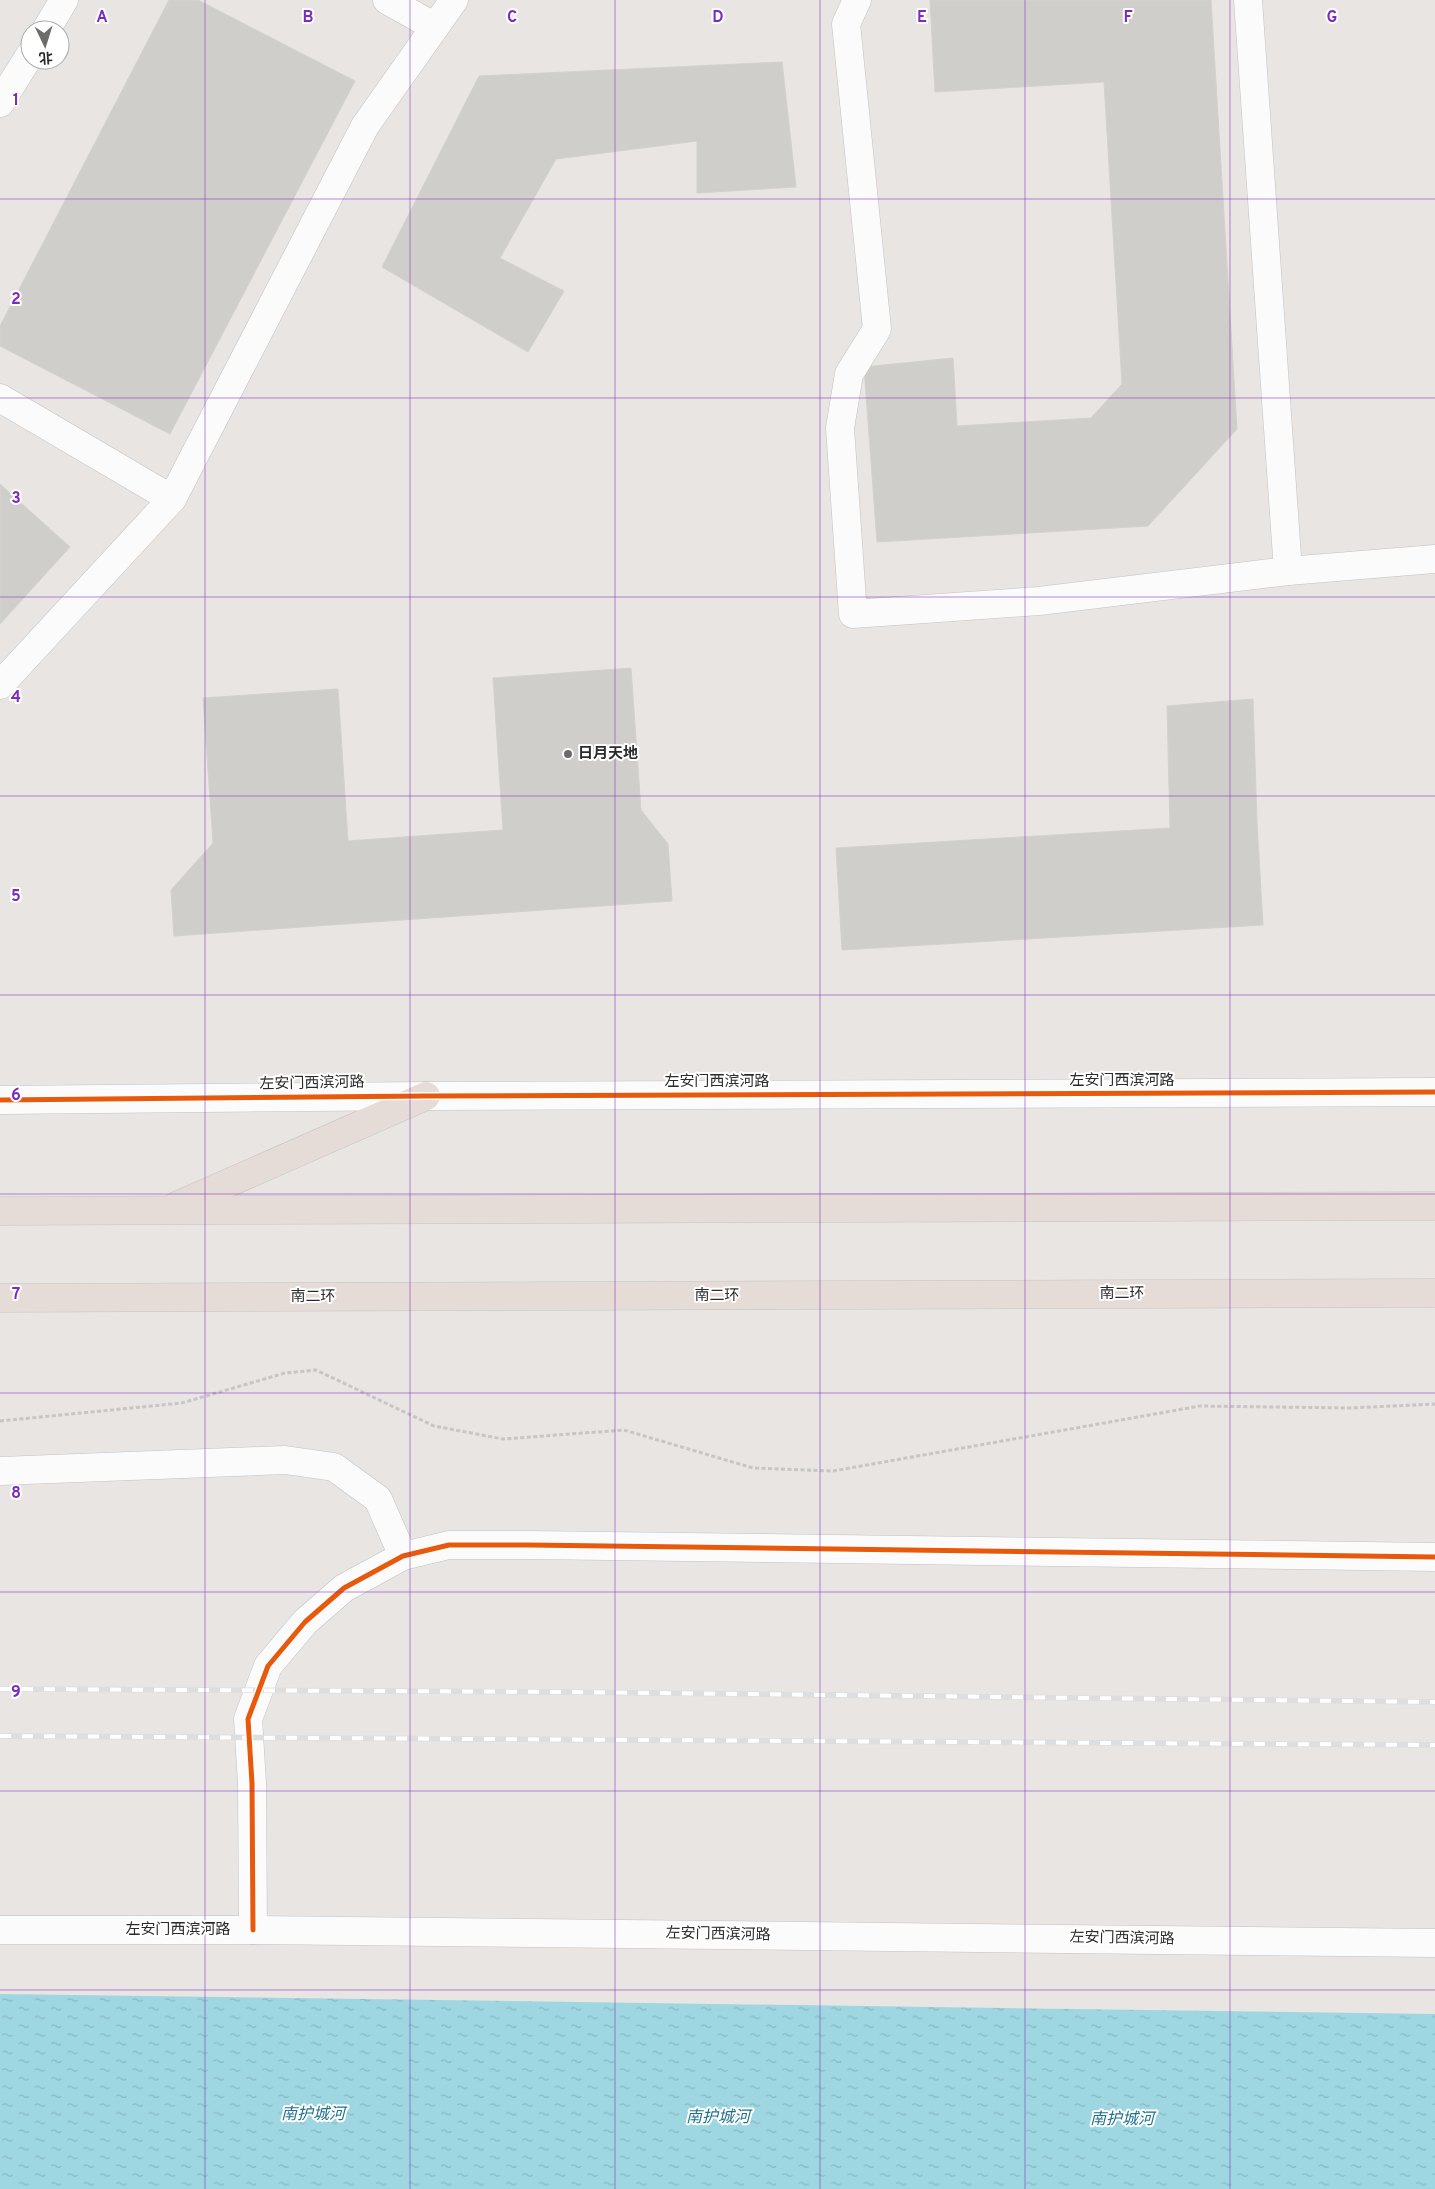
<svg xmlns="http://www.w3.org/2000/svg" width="1435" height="2189" font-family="Overpass,'Noto Sans SC',sans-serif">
<defs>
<pattern id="water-ripples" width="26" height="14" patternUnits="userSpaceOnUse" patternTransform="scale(1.25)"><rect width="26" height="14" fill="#9ed6e1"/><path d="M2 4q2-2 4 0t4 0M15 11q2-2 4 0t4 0" fill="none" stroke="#88b8c1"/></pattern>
</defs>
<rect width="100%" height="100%" fill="#e8e5e2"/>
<polygon fill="url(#water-ripples)" points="0,1994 1435,2014 1435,2189 0,2189"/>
<g fill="#d0cecb" stroke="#d3d1ce">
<polygon points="169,0 198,0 355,81 170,434 0,346 0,326"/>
<polygon points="930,0 1211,0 1237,429 1148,526 877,542 864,367 953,358 957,426 1091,418 1122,384 1104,82 935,92"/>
<polygon points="782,62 796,187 697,193 697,141 556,159 500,258 564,291 528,352 382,267 479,76"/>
<polygon points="0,484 70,547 0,624"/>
<polygon points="631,668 641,810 668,844 672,901 174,936 171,890 213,843 203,698 338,689 348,841 503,830 493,678"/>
<polygon points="1253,699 1257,823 1263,925 842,950 836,848 1170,828 1167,706"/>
</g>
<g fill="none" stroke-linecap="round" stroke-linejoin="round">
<defs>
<g id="minor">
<polyline points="387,0 435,27"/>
<polyline points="857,0 846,24 877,329 849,374 840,428 853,614 1039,601 1288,571 1435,559"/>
<polyline points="1248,0 1288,571"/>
<polyline points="46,30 64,0"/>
<polyline points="0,103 30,55"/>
<polyline points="0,398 172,499"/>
<polyline points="0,685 172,499 365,126 454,0"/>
<polyline points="0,1100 426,1096 1435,1092"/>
<polyline points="0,1471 285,1460 334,1467 378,1499 403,1556"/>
<polyline points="0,1930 253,1930 1435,1943"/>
<polyline points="253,1930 252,1783 248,1719 268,1666 305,1622 344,1588 403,1556 449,1545 529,1545 1435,1557"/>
</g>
<g id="highway">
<polyline points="176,1206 426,1096"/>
<polyline points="0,1211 1435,1206"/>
<polyline points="0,1298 1435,1293"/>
</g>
</defs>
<use href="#minor" stroke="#c3c2c2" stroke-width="29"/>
<use href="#highway" stroke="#c5c3c2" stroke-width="29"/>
<polyline stroke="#c6c6c6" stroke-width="3" stroke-dasharray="4 2.5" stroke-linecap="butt" points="0,1421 182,1403 285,1373 316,1370 434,1426 503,1439 624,1430 753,1468 833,1471 1200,1406 1350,1408 1435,1404"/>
<use href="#minor" stroke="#fcfbfb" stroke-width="28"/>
<use href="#highway" stroke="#e6dcd7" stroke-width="28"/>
<defs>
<g id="rail">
<polyline points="0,1689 567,1692 1435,1702"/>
<polyline points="0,1736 1435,1745"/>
</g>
</defs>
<use href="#rail" stroke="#dededf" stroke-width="5.5"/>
<use href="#rail" stroke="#fff" stroke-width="4" stroke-dasharray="11" stroke-linecap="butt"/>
<defs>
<g id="cycleway">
<polyline points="0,1100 426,1096 1435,1092"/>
<polyline points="253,1930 252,1783 248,1719 268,1666 305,1622 344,1588 403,1556 449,1545 529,1545 1435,1557"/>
</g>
</defs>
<use href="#cycleway" stroke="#fff" stroke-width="8"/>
<use href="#cycleway" stroke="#e8590c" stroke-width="5"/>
</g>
<path fill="none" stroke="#7b2cbf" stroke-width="1" stroke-opacity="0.55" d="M 205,0 L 205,2189M 410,0 L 410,2189M 615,0 L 615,2189M 820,0 L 820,2189M 1025,0 L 1025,2189M 1230,0 L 1230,2189M 0,199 L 1435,199M 0,398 L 1435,398M 0,597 L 1435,597M 0,796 L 1435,796M 0,995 L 1435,995M 0,1194 L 1435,1194M 0,1393 L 1435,1393M 0,1592 L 1435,1592M 0,1791 L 1435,1791M 0,1990 L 1435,1990"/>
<circle fill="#6d6c6b" stroke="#fff" stroke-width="2" cx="568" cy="754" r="5"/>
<g text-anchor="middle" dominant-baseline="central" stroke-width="4" stroke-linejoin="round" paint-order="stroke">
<g font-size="15" font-weight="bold" fill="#2b2b2b" stroke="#fff" text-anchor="start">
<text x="578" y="754">日月天地</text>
</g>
<g font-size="15" fill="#2b2b2b" stroke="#fff">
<text x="1122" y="1081">左安门西滨河路</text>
<text x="717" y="1082">左安门西滨河路</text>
<text transform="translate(312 1084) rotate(-1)">左安门西滨河路</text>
<text x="1122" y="1294">南二环</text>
<text x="717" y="1296">南二环</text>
<text x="313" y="1297">南二环</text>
<text x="178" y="1930">左安门西滨河路</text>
<text transform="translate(718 1935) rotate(1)">左安门西滨河路</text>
<text transform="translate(1122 1939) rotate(1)">左安门西滨河路</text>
</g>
<g font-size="16" font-style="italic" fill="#1e728d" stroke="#fff">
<text x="313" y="2115">南护城河</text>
<text x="718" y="2118">南护城河</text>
<text x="1122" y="2120">南护城河</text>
</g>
</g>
<g font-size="16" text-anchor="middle" font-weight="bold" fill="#7b2cbf" stroke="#fff" stroke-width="4" stroke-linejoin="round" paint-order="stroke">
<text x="102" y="22">A</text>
<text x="308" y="22">B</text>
<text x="512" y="22">C</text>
<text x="718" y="22">D</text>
<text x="922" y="22">E</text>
<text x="1128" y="22">F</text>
<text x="1332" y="22">G</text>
<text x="16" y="105">1</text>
<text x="16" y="304">2</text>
<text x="16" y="503">3</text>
<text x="16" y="702">4</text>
<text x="16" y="901">5</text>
<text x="16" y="1100">6</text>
<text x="16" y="1299">7</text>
<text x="16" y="1498">8</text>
<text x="16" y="1697">9</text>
</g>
<g transform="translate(45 45) rotate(176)"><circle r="24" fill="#ffffff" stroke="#aaaaaa"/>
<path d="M0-4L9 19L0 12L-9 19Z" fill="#6d6c6b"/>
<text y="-8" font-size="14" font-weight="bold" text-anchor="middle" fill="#2b2b2b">北</text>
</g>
</svg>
